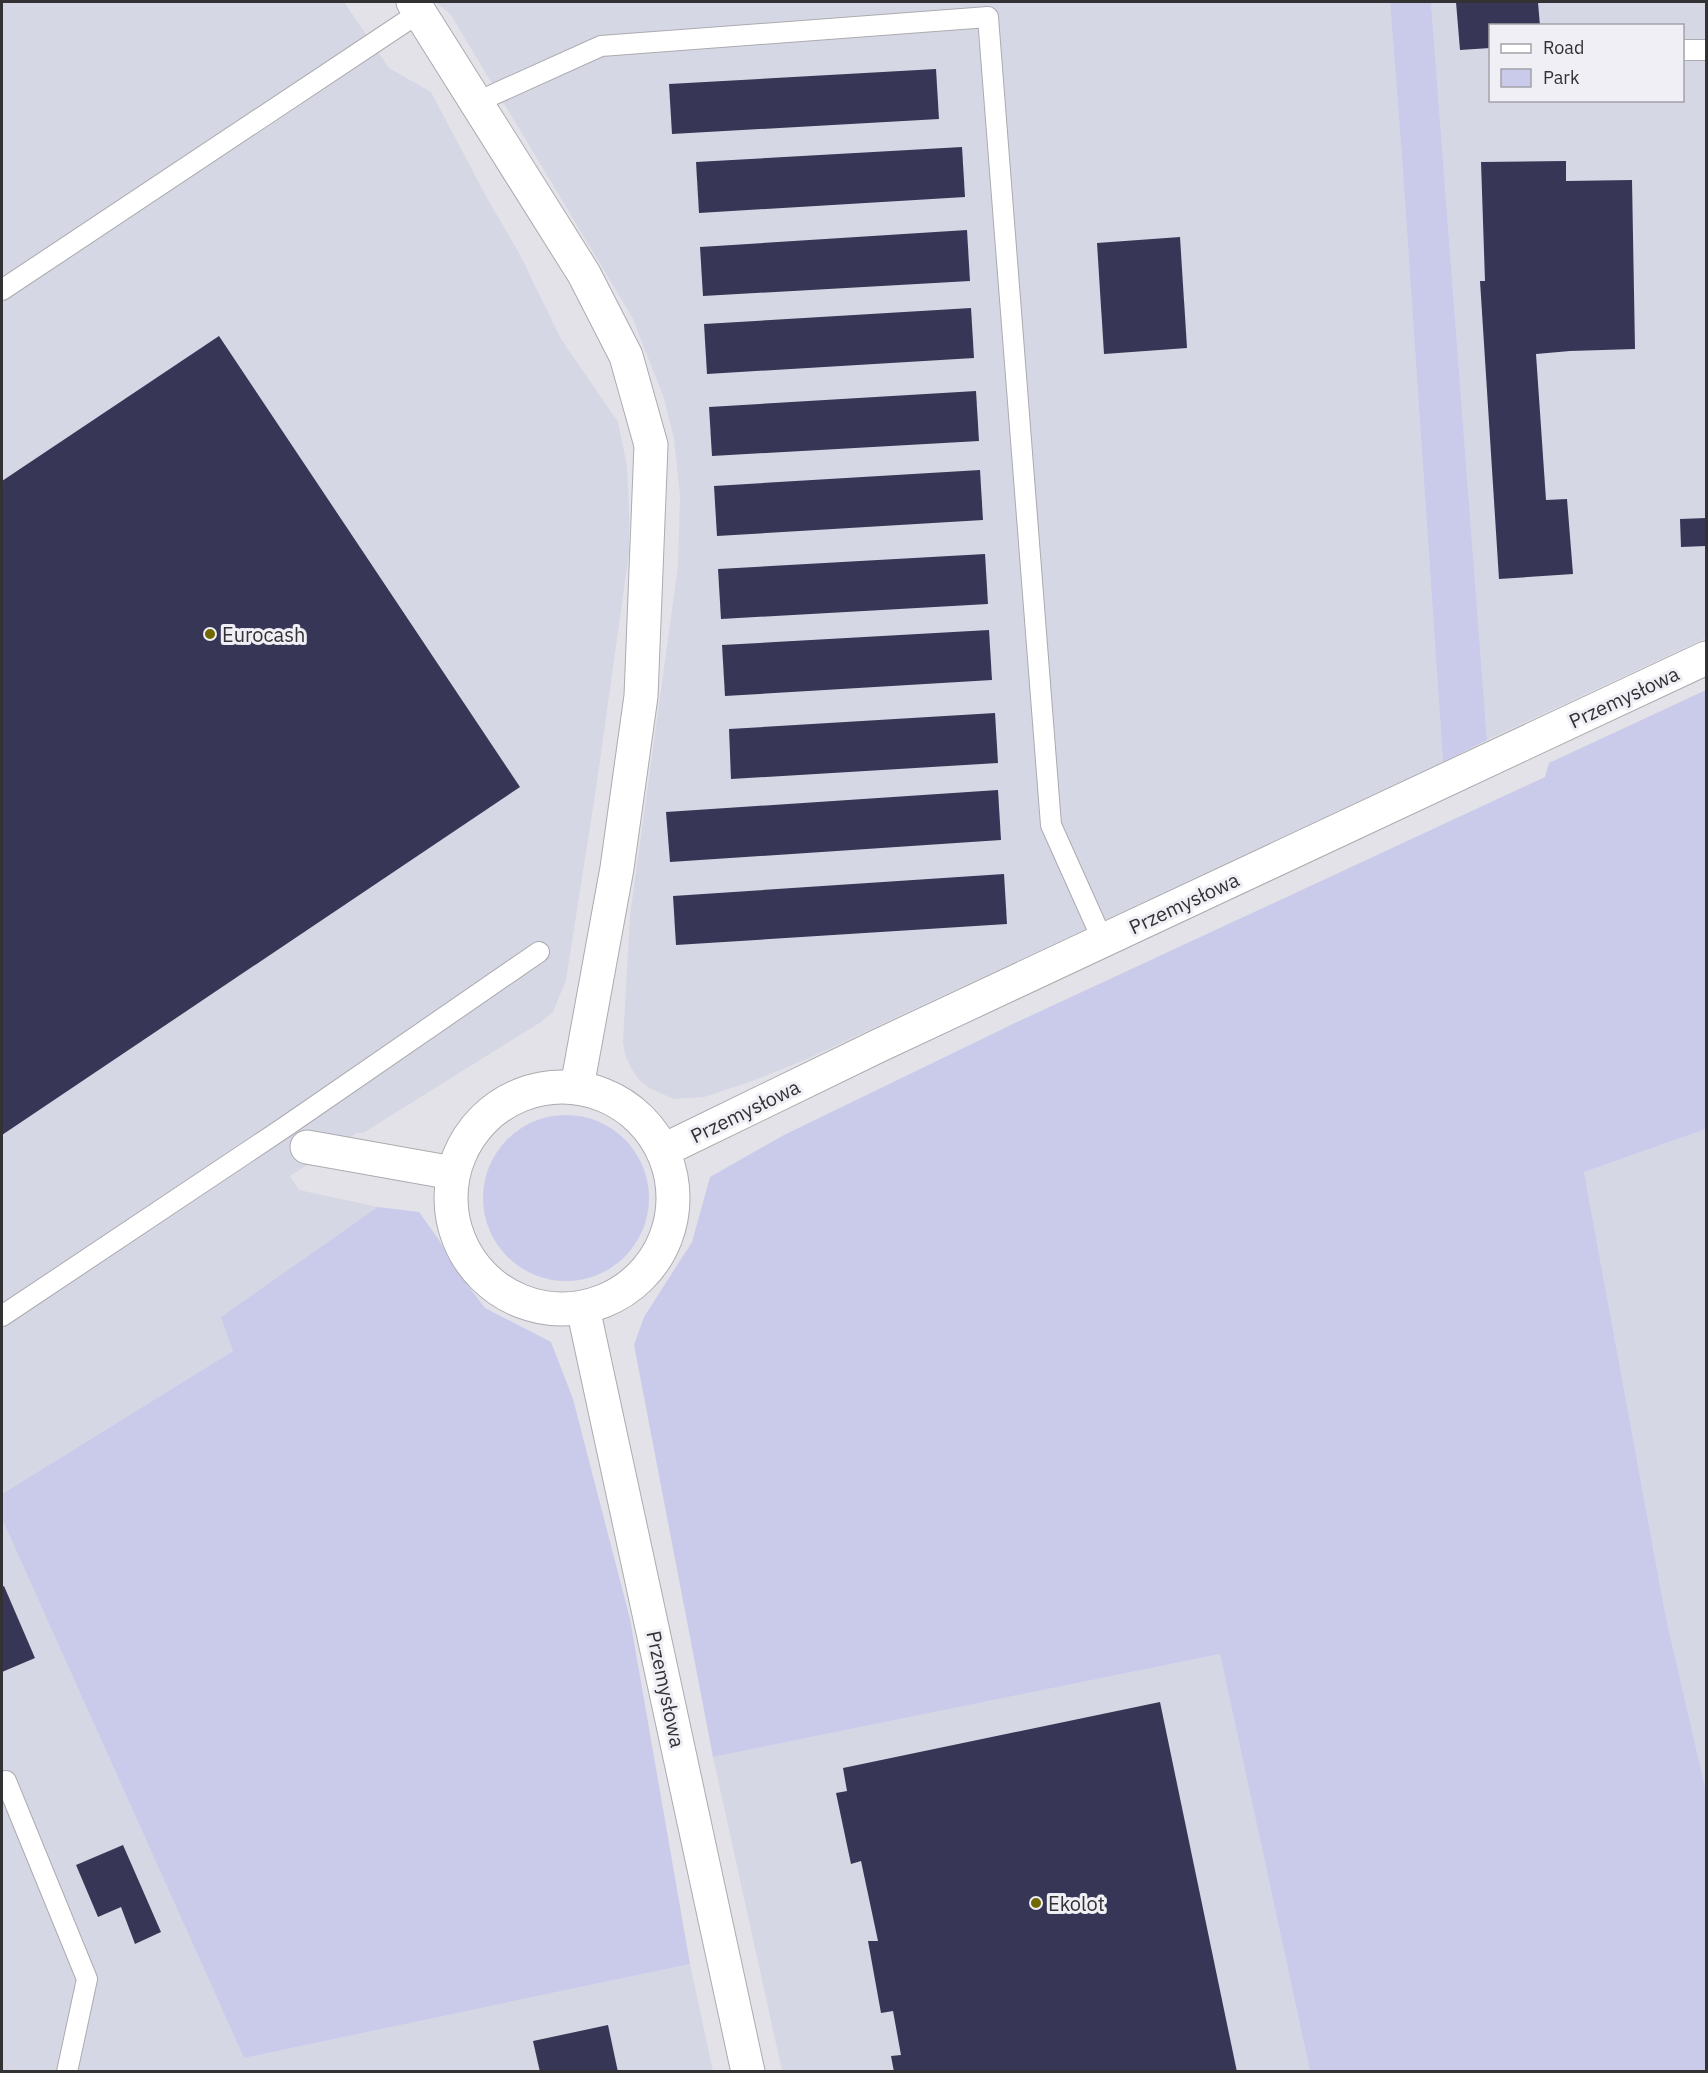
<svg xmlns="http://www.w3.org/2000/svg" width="1708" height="2073" font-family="'IBM Plex Sans',sans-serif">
<rect width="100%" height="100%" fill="#e2e2e8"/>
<g fill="#d6d7e4" fill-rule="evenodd">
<polygon points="2,2 344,2 389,68 431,92 488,200 519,253 561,339 618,422 627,466 629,508 629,553 597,782 566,980 553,1012 541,1022 363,1133 357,1133 290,1176 299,1190 378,1207 233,1351 2,1494"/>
<polygon points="436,2 1390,2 1402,158 1443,762 807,1059 755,1080 704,1097 674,1099 651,1089 640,1081 631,1068 625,1055 623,1041 630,916 678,566 680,496 674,439 664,398 632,317 451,15"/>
<path d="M 1431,2 L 1706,2 L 1706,638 L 1487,740 ZM 1490,26 L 1682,26 L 1682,100 L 1490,100 Z"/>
<polygon points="1706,1129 1706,1791 1666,1618 1584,1172"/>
<polygon points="2,1519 244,2058 690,1964 713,2071 2,2071"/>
<polygon points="1220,1654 1310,2071 782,2071 713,1757"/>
</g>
<g fill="#cacbeb">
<polygon points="1390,2 1431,2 1487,740 1443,762 1402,158"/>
<polygon points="1706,690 1706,1129 1584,1172 1666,1618 1706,1791 1706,2071 1310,2071 1220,1654 713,1757 634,1345 644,1317 692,1242 710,1177 784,1135 1015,1023 1545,777 1549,763"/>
<circle cx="566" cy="1198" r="83"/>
<polygon points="378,1207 419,1212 439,1240 456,1270 485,1308 551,1342 573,1399 630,1619 690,1964 244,2058 2,1519 2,1494 233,1351 221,1317"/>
</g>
<g fill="#383656">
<polygon points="1456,2 1538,2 1540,26 1490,26 1490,48 1460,50"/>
<polygon points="936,69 939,119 672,134 669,84"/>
<polygon points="962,147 965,197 699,213 696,162"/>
<polygon points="1566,161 1566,181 1632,180 1635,349 1570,351 1536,354 1546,500 1567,499 1573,574 1499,579 1480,281 1485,281 1481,162"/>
<polygon points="967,230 970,281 703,296 700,247"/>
<polygon points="1180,237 1187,348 1104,354 1097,243"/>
<polygon points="971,308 974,358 707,374 704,324"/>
<polygon points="219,336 520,787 2,1135 2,481"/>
<polygon points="976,391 979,441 712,456 709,407"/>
<polygon points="980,470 983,520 717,536 714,486"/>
<polygon points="1706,518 1706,546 1681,547 1680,519"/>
<polygon points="985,554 988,604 721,619 718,569"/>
<polygon points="989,630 992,680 725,696 722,645"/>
<polygon points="995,713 998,763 731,779 729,729"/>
<polygon points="998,790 1001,840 670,862 666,812"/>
<polygon points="1004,874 1007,924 676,945 673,896"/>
<polygon points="4,1586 35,1658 2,1672 2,1587"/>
<polygon points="1160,1702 1237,2072 894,2072 891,2056 901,2055 893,2011 881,2013 868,1941 878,1941 861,1861 851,1864 836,1793 847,1791 843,1768"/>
<polygon points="123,1845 161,1932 135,1944 121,1907 98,1917 76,1865"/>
<polygon points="608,2025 618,2072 540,2072 533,2041"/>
</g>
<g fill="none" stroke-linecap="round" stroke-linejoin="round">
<defs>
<g id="service">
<polyline points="1682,50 1706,50"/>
<polyline points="477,102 601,46 988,17 1051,825 1103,941"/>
<polyline points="2,290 420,12"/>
<polyline points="2,1316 285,1127 539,952"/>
<polyline points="2,1783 6,1781 87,1979 67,2072"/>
</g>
<g id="minor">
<polyline points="413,2 584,274 626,356 651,445 641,696 617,868 577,1087"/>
<circle cx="562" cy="1198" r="111"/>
<polyline points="307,1147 453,1173"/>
<polyline points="664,1150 878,1046 1706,658"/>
<polyline points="583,1308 748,2072"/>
</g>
</defs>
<use href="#service" stroke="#ababb0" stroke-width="22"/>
<use href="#minor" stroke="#ababb0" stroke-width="35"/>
<use href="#service" stroke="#fff" stroke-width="20"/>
<use href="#minor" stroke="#fff" stroke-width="33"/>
</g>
<g fill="#706902" stroke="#efeff5" stroke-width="2">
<circle cx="210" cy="634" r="6"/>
<circle cx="1036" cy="1903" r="6"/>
</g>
<g text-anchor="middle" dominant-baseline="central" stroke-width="6" stroke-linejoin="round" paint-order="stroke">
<g font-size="20" fill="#323234" stroke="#efeff5" text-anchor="start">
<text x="222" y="634">Eurocash</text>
<text x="1048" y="1903">Ekolot</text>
</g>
<g font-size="20" fill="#323234" stroke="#efeff5">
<text transform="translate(1624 697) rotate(-25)">Przemysłowa</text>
<text transform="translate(1184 903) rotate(-25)">Przemysłowa</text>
<text transform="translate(745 1111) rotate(-26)">Przemysłowa</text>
<text transform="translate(666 1689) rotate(78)">Przemysłowa</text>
</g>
</g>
<rect width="1708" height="2073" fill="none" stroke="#323234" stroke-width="6"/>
<rect x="1489" y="24" width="195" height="78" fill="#efeff5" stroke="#a3a3a8" stroke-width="1.5"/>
<rect x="1501" y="44" width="30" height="9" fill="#ffffff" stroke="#a3a3a8" stroke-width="1.5"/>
<text x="1543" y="54" font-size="18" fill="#323234">Road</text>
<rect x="1501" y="69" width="30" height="18" fill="#cacbeb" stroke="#a3a3a8" stroke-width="1.5"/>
<text x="1543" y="84" font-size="18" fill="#323234">Park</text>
</svg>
